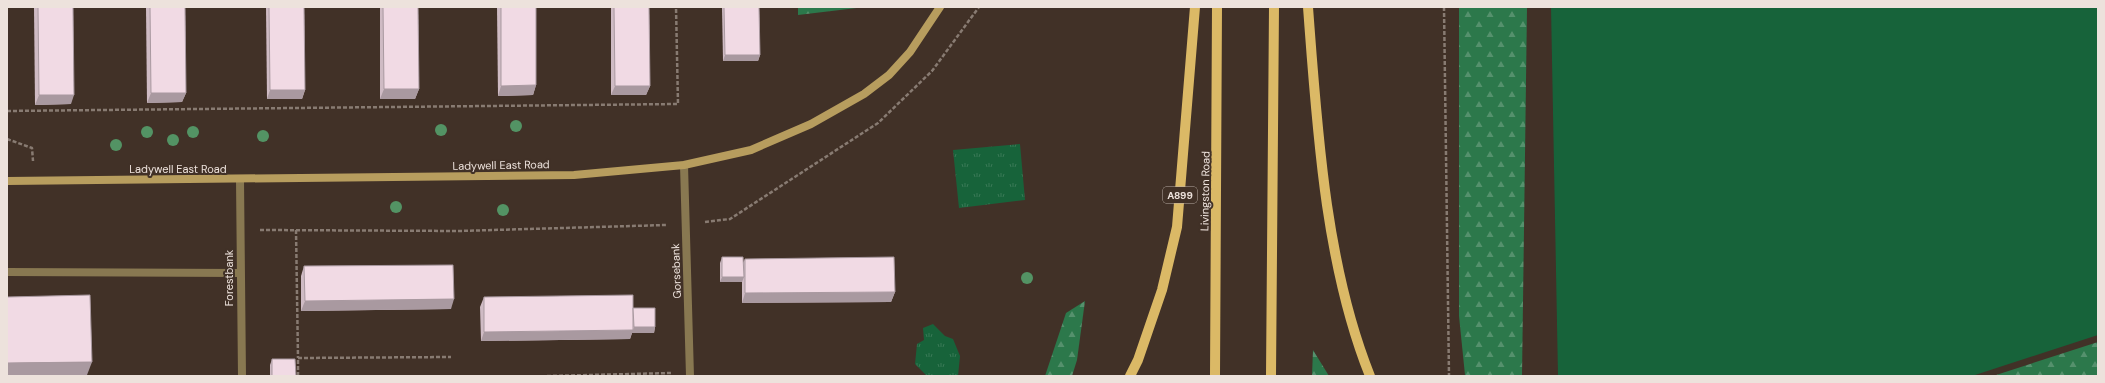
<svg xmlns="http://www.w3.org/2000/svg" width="2105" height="383" font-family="'DM Sans',sans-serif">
<defs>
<pattern id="forest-firs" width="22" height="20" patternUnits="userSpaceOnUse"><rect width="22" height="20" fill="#2c784b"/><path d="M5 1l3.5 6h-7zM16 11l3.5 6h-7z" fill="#55916d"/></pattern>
<pattern id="park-tufts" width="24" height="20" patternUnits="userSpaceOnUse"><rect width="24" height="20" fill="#17633a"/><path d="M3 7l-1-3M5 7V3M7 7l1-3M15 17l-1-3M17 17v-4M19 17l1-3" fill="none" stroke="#397956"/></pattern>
</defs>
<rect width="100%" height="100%" fill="#413127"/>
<polygon fill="#17633a" points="1551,7 2098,7 2098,335 1972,376 1558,376"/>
<g fill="url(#forest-firs)">
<polygon points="798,7 865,7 798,15"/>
<polygon points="1459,7 1527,7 1522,376 1465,375 1459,316"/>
<polygon points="1085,301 1077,360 1072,376 1045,376 1066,313"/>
<polygon points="2098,342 2098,376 1993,376"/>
<polygon points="1313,350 1329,376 1312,376"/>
</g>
<g fill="url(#park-tufts)">
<polygon points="1020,144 1025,200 959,208 953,150"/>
<polygon points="933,324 945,336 953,339 960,356 958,376 927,376 915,364 917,344 924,340 923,328"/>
</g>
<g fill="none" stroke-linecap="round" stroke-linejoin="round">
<g stroke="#887b72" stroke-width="2.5" stroke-dasharray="4 2" stroke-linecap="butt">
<polyline points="1444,7 1449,376"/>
<polyline points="7,111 678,104 676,7"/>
<polyline points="7,139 32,148 33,161"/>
<polyline points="705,222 730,219 878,123 932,71 979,7"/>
<polyline points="260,230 459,231 666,225"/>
<polyline points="296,230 298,358"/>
<polyline points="298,376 298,358 451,357"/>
<polyline points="547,376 672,373"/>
</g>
<polyline stroke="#887851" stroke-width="8" points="7,272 240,273"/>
<g stroke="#887851" stroke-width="8">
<polyline points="684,165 690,376"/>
<polyline points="240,180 242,376"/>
</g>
<polyline stroke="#b79d5e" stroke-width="8" points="7,181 574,175 684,165 751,150 811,124 864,94 889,75 910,52 940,7"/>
<g stroke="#dbb966" stroke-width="10">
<path d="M 1308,7 C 1317,127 1325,264 1370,376"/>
<polyline points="1130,376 1138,360 1162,290 1177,227 1195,7"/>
<polyline points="1215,376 1217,7"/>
<polyline points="1271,376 1274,7"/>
</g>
</g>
<g fill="#539364">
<circle cx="516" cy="126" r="6"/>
<circle cx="441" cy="130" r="6"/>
<circle cx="147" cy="132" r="6"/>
<circle cx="193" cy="132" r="6"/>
<circle cx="263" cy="136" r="6"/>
<circle cx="173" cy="140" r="6"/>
<circle cx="116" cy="145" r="6"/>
<circle cx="396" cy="207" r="6"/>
<circle cx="503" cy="210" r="6"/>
<circle cx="1027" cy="278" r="6"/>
</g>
<g fill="#cfbbc4">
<polygon points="34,7 73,7 71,104 35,105"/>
<polygon points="146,7 185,7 186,93 182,102 147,103"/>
<polygon points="266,7 304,7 305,90 302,99 267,99"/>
<polygon points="380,7 418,7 419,89 415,99 380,99"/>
<polygon points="497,7 536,7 536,85 533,95 498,96"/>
<polygon points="611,7 649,7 650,86 646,95 611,95"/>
<polygon points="722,7 759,7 760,55 758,61 723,61"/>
<polygon points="722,257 743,263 745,259 895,292 891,302 742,303 742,282 720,282 720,263"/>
<polygon points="304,266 451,309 301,311 301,276"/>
<polygon points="484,297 633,309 655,327 654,333 632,333 630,339 481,341 480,307"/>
<polygon points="272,359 296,376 270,376 270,365"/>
</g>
<g fill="#a999a0">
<polygon points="725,55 760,55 758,61 723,61"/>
<polygon points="536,85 533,95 498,96 501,86"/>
<polygon points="615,86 650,86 646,95 611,95"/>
<polygon points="384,89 419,89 415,99 380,99"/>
<polygon points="270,90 305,90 302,99 267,99"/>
<polygon points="151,93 186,93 182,102 147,103"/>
<polygon points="39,95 74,95 71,104 35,105"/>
<polygon points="722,277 744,277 742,282 720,282"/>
<polygon points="895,292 891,302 742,303 745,293"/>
<polygon points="454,299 451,309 301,311 305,301"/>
<polygon points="634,327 655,327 654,333 632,333 630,339 481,341 484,332 633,330"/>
<polygon points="92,362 87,375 7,376 7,363"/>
</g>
<g fill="#f1dae4" stroke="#a999a0">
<polygon points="38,7 73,7 74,95 39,95"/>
<polygon points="150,7 185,7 186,93 151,93"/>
<polygon points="269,7 304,7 305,90 270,90"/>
<polygon points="383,7 418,7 419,89 384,89"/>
<polygon points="501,7 536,7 536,85 501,86"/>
<polygon points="614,7 649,7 650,86 615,86"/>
<polygon points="724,7 759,7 760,55 725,55"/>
<polygon points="722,257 743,257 744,277 722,277"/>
<polygon points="894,257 895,292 745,293 745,259"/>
<polygon points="453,265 454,299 305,301 304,266"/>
<polygon points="90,295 92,362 7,363 7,297"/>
<polygon points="633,295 633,330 484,332 484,297"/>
<polygon points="633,308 655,308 655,327 634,327"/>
<polygon points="272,359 295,359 296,376 272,376"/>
</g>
<g text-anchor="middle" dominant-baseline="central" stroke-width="4" stroke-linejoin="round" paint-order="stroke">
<rect fill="#413127" stroke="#b9ada6" stroke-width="1" x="1163" y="187" width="34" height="16" rx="3"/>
<g font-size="10" font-weight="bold" fill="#ede2dc">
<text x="1180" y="195">A899</text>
</g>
<g font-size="11" fill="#ede2dc" stroke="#413127">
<text transform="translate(501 165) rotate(-1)">Ladywell East Road</text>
<text x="178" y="169">Ladywell East Road</text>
<text transform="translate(1205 191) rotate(-89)">Livingston Road</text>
<text transform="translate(676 271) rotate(-92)">Gorsebank</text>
<text transform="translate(229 278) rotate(-90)">Forestbank</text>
</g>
</g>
<rect width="2105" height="383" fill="none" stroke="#ede2dc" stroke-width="16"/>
</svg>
